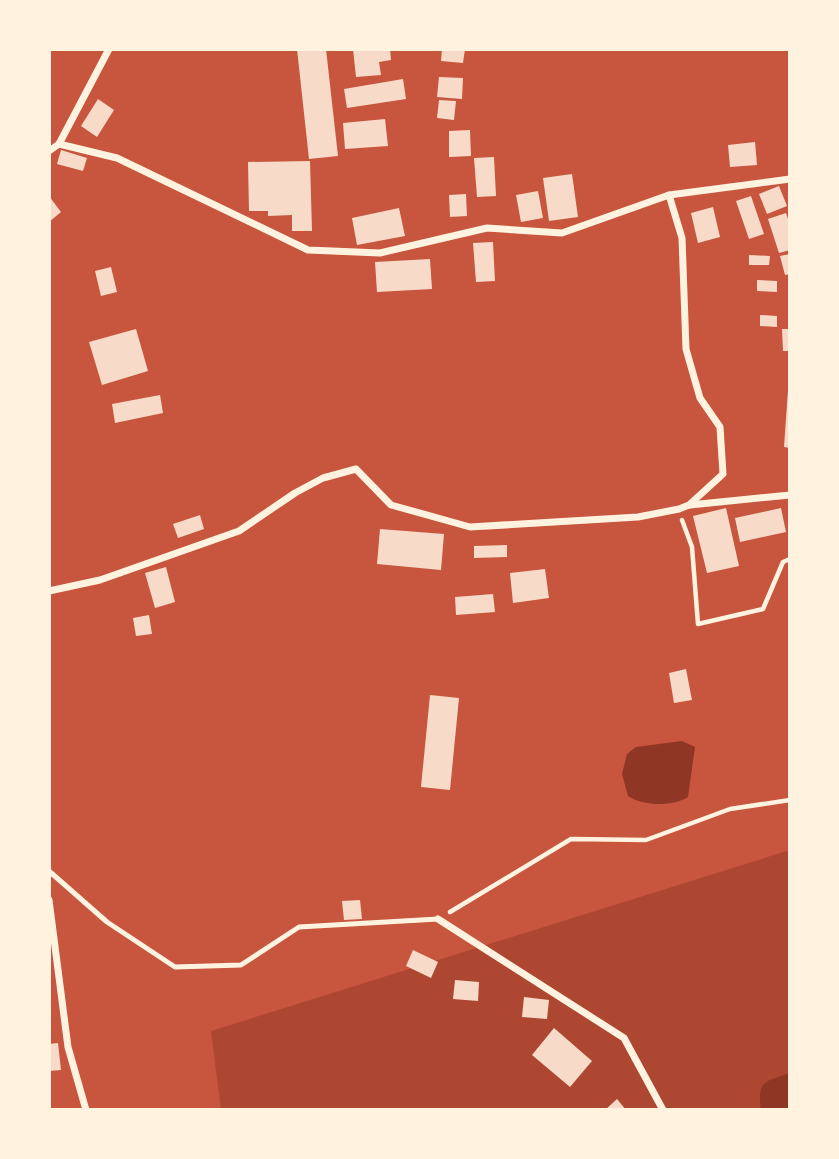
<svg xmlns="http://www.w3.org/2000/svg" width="839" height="1159" font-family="'Sofia Sans Condensed',sans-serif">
<rect width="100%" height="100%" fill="#c8553d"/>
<polygon fill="#ae4732" points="790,850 790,1110 221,1110 211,1031"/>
<g fill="#8f3625">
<path d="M 682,741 L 695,747 L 688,797 C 673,807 642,806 628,796 L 622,774 L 627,754 L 636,747 Z"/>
<path d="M 790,1073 L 790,1110 L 761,1110 C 757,1080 764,1082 790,1073 Z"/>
</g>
<g fill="#f7dbc8">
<polygon points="297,49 326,49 338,156 309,159"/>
<polygon points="353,49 390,49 391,60 379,62 381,75 356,77"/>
<polygon points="442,49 465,49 463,63 441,61"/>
<polygon points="439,77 463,78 462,99 437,97"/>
<polygon points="403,79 406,99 347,108 344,89"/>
<polygon points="98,99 114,110 97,137 81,126"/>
<polygon points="439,100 456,101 454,120 437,118"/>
<polygon points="385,119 388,146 345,149 343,123"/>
<polygon points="470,130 471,156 449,157 449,131"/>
<polygon points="755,142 757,165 730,167 728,145"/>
<polygon points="61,150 87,158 83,171 57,164"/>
<polygon points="494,157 496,196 477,197 474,158"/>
<polygon points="310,161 312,231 292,231 292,215 268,216 268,211 249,211 248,162"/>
<polygon points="572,174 578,217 549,221 543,178"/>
<polygon points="779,186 787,206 767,214 759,194"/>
<polygon points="538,191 543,218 521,222 516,195"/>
<polygon points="466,194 467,216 450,217 449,195"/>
<polygon points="49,196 61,212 49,222"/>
<polygon points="751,196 764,234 749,239 736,201"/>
<polygon points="713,207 720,237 698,243 691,213"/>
<polygon points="399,208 405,236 357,245 352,218"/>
<polygon points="786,213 790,225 790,250 779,253 768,219"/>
<polygon points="493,242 495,281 476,282 473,243"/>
<polygon points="790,254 790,274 785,275 780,256"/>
<polygon points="749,255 770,256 769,265 749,265"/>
<polygon points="430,259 432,289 377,292 375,262"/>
<polygon points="111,267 117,292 101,296 95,271"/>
<polygon points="757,280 777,281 777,292 757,291"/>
<polygon points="760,315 777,316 777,327 760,326"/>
<polygon points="136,329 148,371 102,385 89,342"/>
<polygon points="782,329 790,329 790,351 783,351"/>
<polygon points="788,390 790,391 790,448 784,447"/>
<polygon points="160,395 163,413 115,423 112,404"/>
<polygon points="726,508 739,566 707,573 693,516"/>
<polygon points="781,508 786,532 740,542 735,518"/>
<polygon points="200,515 204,529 178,538 173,524"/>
<polygon points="380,529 444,534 441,570 377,564"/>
<polygon points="507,545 507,557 474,558 474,546"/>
<polygon points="166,567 175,602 155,608 145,573"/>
<polygon points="545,569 549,598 513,603 510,573"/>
<polygon points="493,594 495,612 456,615 455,597"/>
<polygon points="149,615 152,634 136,636 133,618"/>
<polygon points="686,669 692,700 674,703 669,673"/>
<polygon points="430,695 459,698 450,790 421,787"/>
<polygon points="360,900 362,919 344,920 342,901"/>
<polygon points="413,950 438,962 431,978 406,966"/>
<polygon points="455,980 479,982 478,1001 453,999"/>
<polygon points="524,997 549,1000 547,1019 522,1017"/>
<polygon points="554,1028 592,1061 570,1087 532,1055"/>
<polygon points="58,1043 61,1070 49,1071 49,1044"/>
<polygon points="617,1099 626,1110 605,1110"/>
</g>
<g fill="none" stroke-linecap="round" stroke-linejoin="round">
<g stroke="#fff3e0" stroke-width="4.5">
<polyline points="682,520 692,547 698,624 763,609 783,562 790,559"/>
<polyline points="450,912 571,839 646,840 730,809 790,800"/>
</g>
<polyline stroke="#fff3e0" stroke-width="5" points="49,871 107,922 175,967 241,965 299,927 438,919"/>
<g stroke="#fff3e0" stroke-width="7">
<polyline points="59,144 117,158 308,250 380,253 487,228 562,233 669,195 790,179"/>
<polyline points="49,151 59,144 109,49"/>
<polyline points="690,505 790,495"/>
<polyline points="49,591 100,580 239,531 295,493 323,478 356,469 391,505 470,527 638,517 679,509 689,505 723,474 720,427 700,398 686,349 682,238 669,195"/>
<polyline points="49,900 68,1047 86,1110"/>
<polyline points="438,919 624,1038 663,1110"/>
</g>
</g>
<rect width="839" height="1159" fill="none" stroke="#fff3e0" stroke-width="102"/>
</svg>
